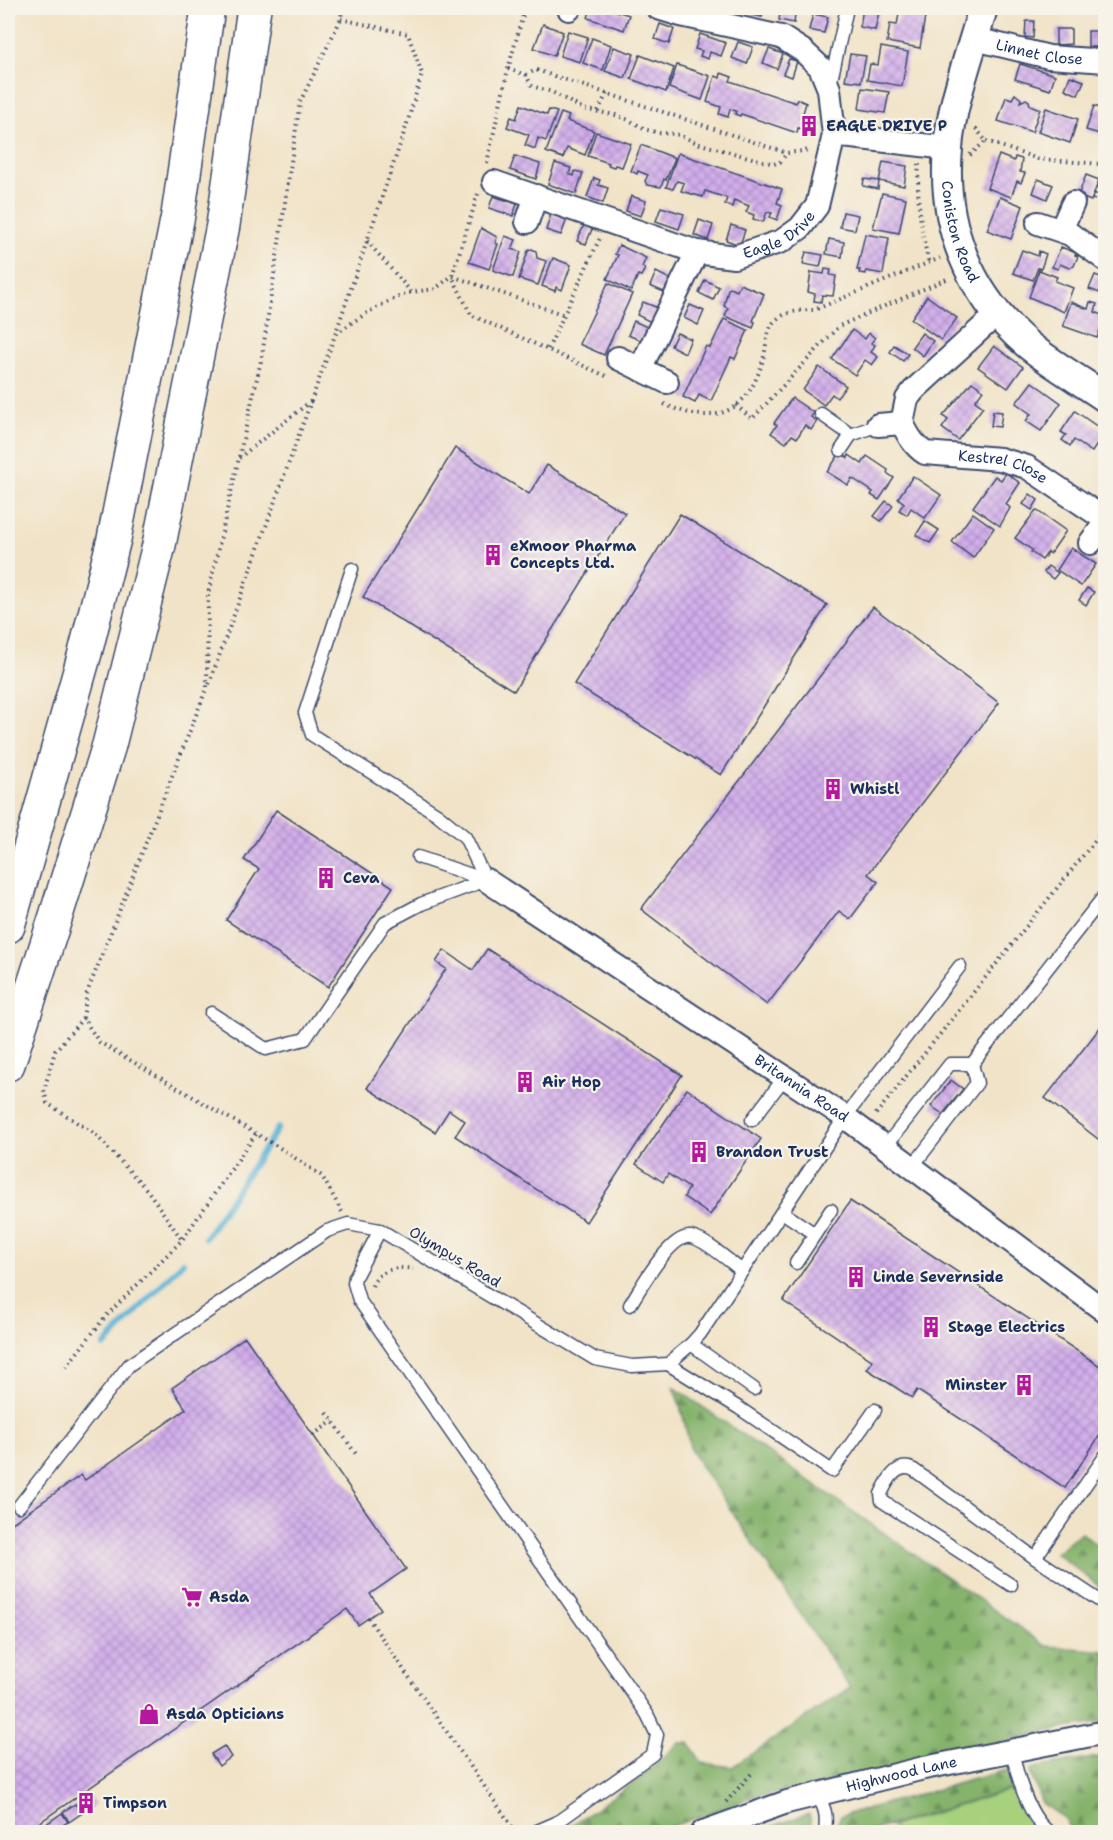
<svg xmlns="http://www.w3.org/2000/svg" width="1113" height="1840" font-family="'Shantell Sans',sans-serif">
<defs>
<pattern id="forest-firs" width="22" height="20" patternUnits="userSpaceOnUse" patternTransform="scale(1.5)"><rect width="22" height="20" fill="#85b36c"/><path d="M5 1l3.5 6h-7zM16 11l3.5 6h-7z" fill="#6c925c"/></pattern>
<pattern id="building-cross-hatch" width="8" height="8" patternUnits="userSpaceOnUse" patternTransform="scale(1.5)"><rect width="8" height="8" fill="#d3aeeb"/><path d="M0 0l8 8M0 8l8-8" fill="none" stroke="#aa8ec2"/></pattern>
</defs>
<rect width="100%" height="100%" fill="#f7f3e8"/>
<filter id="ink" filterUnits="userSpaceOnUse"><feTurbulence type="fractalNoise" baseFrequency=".0167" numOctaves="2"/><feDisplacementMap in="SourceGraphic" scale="12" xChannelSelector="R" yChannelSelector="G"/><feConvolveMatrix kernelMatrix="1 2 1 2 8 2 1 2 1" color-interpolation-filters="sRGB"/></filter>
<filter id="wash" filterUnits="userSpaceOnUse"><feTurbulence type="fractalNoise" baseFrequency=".008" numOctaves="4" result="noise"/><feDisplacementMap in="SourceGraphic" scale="24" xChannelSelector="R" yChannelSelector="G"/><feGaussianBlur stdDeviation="1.35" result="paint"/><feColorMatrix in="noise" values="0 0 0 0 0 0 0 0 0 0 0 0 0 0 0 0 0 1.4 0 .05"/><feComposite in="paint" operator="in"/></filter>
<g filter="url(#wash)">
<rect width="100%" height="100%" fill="#f1e3c7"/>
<path fill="#a7d17d" stroke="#61806e" stroke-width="1.5" d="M 1016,1788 C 1022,1805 1028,1821 1043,1832 L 893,1832 L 892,1826 Z"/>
<g fill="url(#forest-firs)" stroke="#507165" stroke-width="1.5">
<polygon points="674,1387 1046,1646 1105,1651 1105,1722 1064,1728 797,1790 754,1797 656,1832 562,1832 644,1775 679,1743 689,1743 702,1763 732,1767 850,1688 691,1451 683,1416"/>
<polygon points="1081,1533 1105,1551 1105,1591 1056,1553"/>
<polygon points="1105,1756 1105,1832 1082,1832 1069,1826 1065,1819 1042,1803 1030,1772 1034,1768"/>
<polygon points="1007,1770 1016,1788 868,1832 835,1829 841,1816"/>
<polygon points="809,1814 813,1832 753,1832"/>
</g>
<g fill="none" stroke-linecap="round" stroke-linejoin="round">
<g stroke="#58b2d6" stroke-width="6">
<polyline points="205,1238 278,1128"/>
<polyline points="104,1346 183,1262"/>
</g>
</g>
<g id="blocks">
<g fill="url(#building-cross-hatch)">
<polygon points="591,8 607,8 629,15 624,30 588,18"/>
<polygon points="718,8 764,8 762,17"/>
<polygon points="781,8 796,8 794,23 779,20"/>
<polygon points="863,8 880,8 875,30 860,27"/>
<polygon points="900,8 926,10 920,48 887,42 890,24 897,25"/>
<polygon points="813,14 828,17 824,33 809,30"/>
<polygon points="1026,21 1034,21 1033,38 1025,37"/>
<polygon points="543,24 563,32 554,56 534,48"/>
<polygon points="660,24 674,29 669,44 655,39"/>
<polygon points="1056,29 1071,29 1071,44 1056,45"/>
<polygon points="568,31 588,37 580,62 560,56"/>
<rect x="1088" y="31" width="15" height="16"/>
<polygon points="700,34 726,43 721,56 710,52 708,59 700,56 702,51 695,49"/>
<polygon points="592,38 611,45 603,70 583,63"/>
<polygon points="738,42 753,47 747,64 732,58"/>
<polygon points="614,47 634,54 625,78 605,71"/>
<polygon points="881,47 908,52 902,86 867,80 870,64 878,65"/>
<polygon points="769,49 783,54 777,69 763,63"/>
<polygon points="850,54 866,56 861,82 845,80"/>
<polygon points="640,55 674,68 666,92 631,79"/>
<polygon points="789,59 797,61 792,77 783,74"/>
<polygon points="1020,64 1055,75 1050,90 1015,79"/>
<polygon points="677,65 710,76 702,100 669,88"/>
<polygon points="721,73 732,77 730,81 796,103 797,99 806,103 803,113 808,115 806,120 815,123 812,132 798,128 797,133 741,114 740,116 735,114 736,111 730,109 728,117 719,114 721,107 707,102 715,76 720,78"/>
<polygon points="1070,76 1084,81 1078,95 1065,89"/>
<polygon points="862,88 889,92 885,113 859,109"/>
<polygon points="1015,94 1021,99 1020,102 1026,99 1029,101 1030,105 1040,109 1032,132 998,121 1006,97 1012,99"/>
<polygon points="521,105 547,115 549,110 557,112 546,141 538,138 535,149 525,145 529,135 507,127 511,117 516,119"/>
<polygon points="1094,106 1106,110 1106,136 1086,130"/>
<polygon points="1046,108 1078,119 1070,143 1038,132"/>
<polygon points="561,113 569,116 567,121 594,131 585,155 567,148 563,158 546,152"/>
<polygon points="596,132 631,144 622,167 615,165 614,167 608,165 609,163 588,156"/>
<polygon points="641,145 675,158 666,180 664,179 661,187 647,185 645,181 648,175 638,171 637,174 631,171"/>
<polygon points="678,153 782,189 777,203 782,205 777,220 770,217 772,213 767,212 763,222 753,219 754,215 746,212 749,206 734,200 732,207 725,204 727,198 705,191 703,197 681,191 684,183 677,181 673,189 666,187"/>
<polygon points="999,155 1014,161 1015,157 1022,159 1020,172 1025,173 1021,183 1017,181 1011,197 987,188"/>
<polygon points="515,156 540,164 536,179 510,170"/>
<polygon points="883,162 907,166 904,186 879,181"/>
<polygon points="555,163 571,168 569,174 574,176 575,171 583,173 576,194 548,184"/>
<polygon points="1086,175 1099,180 1091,201 1078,196"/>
<polygon points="594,178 600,180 598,185 608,188 603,203 587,197"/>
<polygon points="864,179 879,181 878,189 863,186"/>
<polygon points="1038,179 1053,185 1047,199 1033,193"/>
<polygon points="882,193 906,198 899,233 873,228"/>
<polygon points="493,196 517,204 513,216 489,208"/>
<polygon points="631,196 646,201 641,216 626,211"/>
<polygon points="1000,197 1023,206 1011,239 987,230"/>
<polygon points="661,207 684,214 679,229 656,221"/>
<polygon points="843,212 858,215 855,230 840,227"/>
<polygon points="551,214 567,219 561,235 546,230"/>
<polygon points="699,220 713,225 708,240 694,235"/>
<polygon points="584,225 592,229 586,244 577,241"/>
<polygon points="731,225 745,230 740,245 726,240"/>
<polygon points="481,228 497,237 495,243 498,244 489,269 469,262"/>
<polygon points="865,234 889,238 883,274 866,271 866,274 859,273 860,270 857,270"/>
<polygon points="505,236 516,240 512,249 521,252 513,277 493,270"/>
<polygon points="829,239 844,242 842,257 826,254"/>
<polygon points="619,245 646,258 642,267 645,269 641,276 638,275 631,291 607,279 618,255 615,254"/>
<polygon points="1061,247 1076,253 1075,255 1078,256 1074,266 1069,268 1060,264 1058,269 1052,267"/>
<polygon points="532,249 536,251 537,258 546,261 538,285 519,279 528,251"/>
<polygon points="1022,250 1038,256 1039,251 1046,254 1041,269 1038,268 1033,280 1013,273"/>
<polygon points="806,252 823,255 820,267 803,264"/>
<polygon points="553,258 571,265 562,290 556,287 555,291 542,286"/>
<polygon points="825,269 831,270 830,275 836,276 833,296 822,295 821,302 814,301 815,294 808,292 811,272 824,274"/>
<polygon points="1039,270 1057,277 1055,281 1073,288 1064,312 1029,297"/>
<polygon points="656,272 670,279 664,292 650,286"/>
<polygon points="1095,275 1106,279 1106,299 1102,297 1103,294 1089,289"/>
<polygon points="705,280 719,287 713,300 699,293"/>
<polygon points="608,283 632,294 604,355 579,344"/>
<polygon points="740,284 764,294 753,321 755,322 753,328 725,316 728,308 724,306 728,289 731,288 737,291"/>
<polygon points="927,296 957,318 941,340 911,319"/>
<polygon points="643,302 658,308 651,322 637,315"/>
<polygon points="1071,302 1088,309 1090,302 1097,304 1095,312 1105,316 1097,338 1063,326"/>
<polygon points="690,305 704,311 698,325 684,318"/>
<polygon points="724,319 748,330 735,359 731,357 711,401 699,395 695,403 683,397 706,346 710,348"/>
<polygon points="634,321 649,328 642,341 628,335"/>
<polygon points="852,330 865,339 869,333 875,338 871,343 875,345 871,352 878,357 872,365 865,360 855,375 832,359"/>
<polygon points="677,333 691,339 685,353 671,346"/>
<polygon points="922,333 933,341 923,356 912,347"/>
<polygon points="894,345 908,354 903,361 890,352"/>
<polygon points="994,346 1023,367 1008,388 978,367"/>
<polygon points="819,367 846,386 837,398 832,394 824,405 803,390"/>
<polygon points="972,382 983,390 975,401 983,407 958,440 942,428 948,420 943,416"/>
<polygon points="1032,382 1061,403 1041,431 1026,421 1031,414 1016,403"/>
<polygon points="792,398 814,413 811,417 817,421 811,430 805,425 797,438 792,435 786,443 771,433 777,425 774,423"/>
<polygon points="993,411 1002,412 1000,427 991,426"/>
<polygon points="1075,411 1105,432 1092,452 1074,440 1070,446 1062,440 1066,435 1061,432"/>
<polygon points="455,448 529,494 547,465 625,513 514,691 363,597"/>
<polygon points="840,453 848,458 849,455 862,464 867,456 888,470 887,473 894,478 879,500 871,495 873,492 852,478 848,485 827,472"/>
<polygon points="1006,473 1020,483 1006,504 1010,508 1000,526 973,507 995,476 1001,480"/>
<polygon points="913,476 941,495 925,518 911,508 907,515 899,510 904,503 898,498"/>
<polygon points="1030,494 1038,500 1032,510 1023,504"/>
<polygon points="886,501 893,506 881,521 874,516"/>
<polygon points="1036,510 1066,531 1050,554 1048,552 1042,560 1031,552 1032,550 1015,538"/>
<polygon points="973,513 994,528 973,558 952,542"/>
<polygon points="680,514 827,605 721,775 574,684"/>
<polygon points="925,521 939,530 930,543 916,535"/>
<polygon points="1071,548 1096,564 1081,586 1057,570"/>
<polygon points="1048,566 1058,573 1053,579 1044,572"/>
<polygon points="1087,588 1094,592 1086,605 1079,600"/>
<polygon points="873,607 999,703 868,874 878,882 850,919 839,911 767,1005 641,909"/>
<polygon points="276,810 393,887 328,987 226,920 259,869 244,860"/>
<polygon points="487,949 682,1075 586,1222 455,1136 465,1121 449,1110 435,1132 367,1088 446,969 436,962 444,950 473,970"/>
<polygon points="1106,1020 1106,1145 1045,1098"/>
<polygon points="951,1080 963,1089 943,1114 931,1106"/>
<polygon points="687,1089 761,1139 710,1215 684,1197 689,1188 668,1174 663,1182 636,1164"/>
<polygon points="850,1201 1106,1370 1106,1426 1065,1488 917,1390 912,1398 867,1369 873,1361 783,1301"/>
<polygon points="245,1337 406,1569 370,1594 381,1609 358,1625 347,1609 39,1823 46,1832 8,1832 8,1599 14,1595 8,1586 8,1526 81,1475 85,1480 186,1409 172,1388"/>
<polygon points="224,1746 231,1757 219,1766 211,1754"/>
<polygon points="89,1794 95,1804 83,1812 77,1803"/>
<polygon points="75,1804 82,1813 69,1822 63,1812"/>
<polygon points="62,1813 68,1822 51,1832 45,1825"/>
</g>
</g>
</g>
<g filter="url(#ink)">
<use href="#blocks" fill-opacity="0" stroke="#3b4a6e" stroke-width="1.5"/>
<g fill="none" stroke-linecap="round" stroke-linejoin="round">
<defs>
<g id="service">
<polyline points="830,85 847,8"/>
<polyline points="821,414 851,435"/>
<polyline points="841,450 851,435 878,425"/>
<polyline points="352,569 305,713 312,735 437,814 465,837 486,880"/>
<polyline points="418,857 486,880"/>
<polyline points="211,1013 266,1049 305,1039 385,923 421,904 486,880"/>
<polyline points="972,1064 1106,894"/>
<polyline points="752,1120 785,1077"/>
<polyline points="885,1147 950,1064 972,1064 977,1083 912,1167"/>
<polyline points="782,1212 815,1234"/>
<polyline points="380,1230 355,1277 354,1283 359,1300 647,1714 657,1735 653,1754 556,1823 535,1832"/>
<polyline points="796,1263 831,1210"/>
<path d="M 630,1305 C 640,1289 670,1234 691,1237 C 706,1240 729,1261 742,1271"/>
<polyline points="691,1344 754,1389"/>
<polyline points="668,1364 739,1408 832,1471 875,1410"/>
<polyline points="19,1506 129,1365 327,1231 348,1224 380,1230 595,1359 632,1366 668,1364 691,1344 700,1334 845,1117 960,966"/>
<polyline points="1035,1558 1106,1455"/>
<path d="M 1011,1585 L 882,1501 L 881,1494 C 887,1481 897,1461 914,1470 L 1035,1558 L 1106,1605"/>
<path d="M 1012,1750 C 1017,1775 1028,1817 1049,1832"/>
<path d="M 816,1795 C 826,1807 827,1817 825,1832"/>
</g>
<g id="minor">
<polyline points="569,9 570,8"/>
<path id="s1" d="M 975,39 L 1049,57 L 1106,61"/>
<polyline points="834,135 948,148"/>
<path id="s2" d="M 494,182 L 697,252 L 734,257 L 782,241 L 800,228 L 817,206 L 834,135 L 829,89 L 820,67 L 803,51 L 781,37 L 681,15 L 658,8"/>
<polyline points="527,222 536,196"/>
<polyline points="1038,223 1070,234 1106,260"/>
<polyline points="1061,230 1073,203"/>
<path id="s3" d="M 998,313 L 914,390 L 907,399 L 902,423 C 908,435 914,446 925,453 L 1000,459 L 1027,467 L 1106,520"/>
<polyline points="618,358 667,382"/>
<polyline points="640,369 697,252"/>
<polyline points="878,425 902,423"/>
<polyline points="1090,543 1106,522"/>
<path id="s4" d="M 486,880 L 845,1117 L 1106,1312"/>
<path id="s5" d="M 703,1832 L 787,1802 L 924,1768 L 1106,1732"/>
</g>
<g id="tertiary">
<path id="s6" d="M 983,8 C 971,52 951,103 948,149 C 941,224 969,294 1027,344 C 1051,364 1080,380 1106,398"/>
</g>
<g id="motorway">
<polyline points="8,926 85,653 114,539 178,215 208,8"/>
<polyline points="8,1064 55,919 109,745 159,545 223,225 254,8"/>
</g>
</defs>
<use href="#service" stroke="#3b4a6e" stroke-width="15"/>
<use href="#minor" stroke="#3b4a6e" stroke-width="26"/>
<use href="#tertiary" stroke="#3b4a6e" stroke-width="32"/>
<use href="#motorway" stroke="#3b4a6e" stroke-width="36"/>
<g stroke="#3b4a6e" stroke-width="4" stroke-dasharray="1.5 4.5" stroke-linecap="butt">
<polyline points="342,8 341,19 300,102 262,356 208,594 207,687 87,993 83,1018 99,1042 277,1146 322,1176 342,1212"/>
<polyline points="508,69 526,75 532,86 552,92 583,109 615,115 629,120 647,130 660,133 676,134 700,144 774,164 780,162 787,153"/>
<polyline points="526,75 536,70 787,153 811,150"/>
<polyline points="598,111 607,93"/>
<polyline points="986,141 1038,159 1101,164 1106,162"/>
<polyline points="970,155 986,141 974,126"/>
<polyline points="487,163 508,69 525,8"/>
<path d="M 919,164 C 916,196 921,232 929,263"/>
<polyline points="478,194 452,276 471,315 606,376"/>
<polyline points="1093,200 1106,170"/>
<polyline points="367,241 411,292 435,289 452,276 565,315"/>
<path d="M 336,334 C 360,316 384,302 411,292"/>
<polyline points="548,349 600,238"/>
<path d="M 664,404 C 717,429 750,411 764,356 C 767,344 766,329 775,321 C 786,311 801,310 814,310 L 940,258"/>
<polyline points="736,405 752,419 839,326 949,278"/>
<polyline points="239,458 311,401"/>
<polyline points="209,684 335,335 406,127 422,74 408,34 341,19"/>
<polyline points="83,1018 55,1051 44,1090 47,1103 95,1134 148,1191 182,1240"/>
<polyline points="876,1114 1106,827"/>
<path d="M 372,1286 C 379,1269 397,1266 413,1269"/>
<polyline points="66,1367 105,1317 182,1240 256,1134"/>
<polyline points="327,1413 356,1454"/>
<polyline points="313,1435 333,1421"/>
<polyline points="368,1618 516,1832"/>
<polyline points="726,1802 751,1774"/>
</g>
<use href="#service" stroke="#fff" stroke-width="12"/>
<use href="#minor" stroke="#fff" stroke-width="22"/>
<use href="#tertiary" stroke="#fff" stroke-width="28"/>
<use href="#motorway" stroke="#fff" stroke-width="33"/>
</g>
</g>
<defs>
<symbol id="building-bare" viewBox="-9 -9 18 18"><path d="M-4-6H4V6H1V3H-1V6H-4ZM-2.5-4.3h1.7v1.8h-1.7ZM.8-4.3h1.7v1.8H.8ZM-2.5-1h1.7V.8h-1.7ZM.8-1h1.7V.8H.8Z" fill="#b5179e" stroke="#f7f3e8" stroke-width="2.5" paint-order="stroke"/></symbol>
<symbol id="supermarket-bare" viewBox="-9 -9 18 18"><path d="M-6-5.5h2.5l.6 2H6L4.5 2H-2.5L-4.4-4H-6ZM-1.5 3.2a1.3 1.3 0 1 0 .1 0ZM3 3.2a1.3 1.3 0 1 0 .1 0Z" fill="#b5179e" stroke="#f7f3e8" stroke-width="2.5" paint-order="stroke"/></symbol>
<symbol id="shop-bare" viewBox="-9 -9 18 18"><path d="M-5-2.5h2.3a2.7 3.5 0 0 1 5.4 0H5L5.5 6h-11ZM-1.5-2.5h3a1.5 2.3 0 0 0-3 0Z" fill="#b5179e" stroke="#f7f3e8" stroke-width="2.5" paint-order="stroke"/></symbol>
</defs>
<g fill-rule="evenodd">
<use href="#building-bare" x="794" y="111" width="30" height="30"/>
<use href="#building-bare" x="478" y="540" width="30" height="30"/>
<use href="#building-bare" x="818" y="774" width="30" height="30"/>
<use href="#building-bare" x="311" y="863" width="30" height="30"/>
<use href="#building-bare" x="510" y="1067" width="30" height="30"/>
<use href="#building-bare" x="684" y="1137" width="30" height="30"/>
<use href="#building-bare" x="841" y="1262" width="30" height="30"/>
<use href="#building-bare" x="916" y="1312" width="30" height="30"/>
<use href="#building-bare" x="1009" y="1370" width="30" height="30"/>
<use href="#supermarket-bare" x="177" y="1582" width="30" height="30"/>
<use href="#shop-bare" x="134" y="1699" width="30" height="30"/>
<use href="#building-bare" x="71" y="1788" width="30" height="30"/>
</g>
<g text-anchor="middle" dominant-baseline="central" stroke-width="4.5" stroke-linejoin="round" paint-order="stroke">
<g font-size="15" fill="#1b2f5e" stroke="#f7f3e8">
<text stroke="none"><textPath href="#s1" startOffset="66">Linnet Close</textPath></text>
<text stroke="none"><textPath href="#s6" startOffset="230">Coniston Road</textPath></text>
<text stroke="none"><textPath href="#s2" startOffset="303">Eagle Drive</textPath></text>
<text stroke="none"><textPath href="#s3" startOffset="268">Kestrel Close</textPath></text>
<text stroke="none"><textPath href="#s4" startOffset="378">Britannia Road</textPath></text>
<text transform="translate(455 1257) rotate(31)">Olympus Road</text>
<text stroke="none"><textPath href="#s5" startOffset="207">Highwood Lane</textPath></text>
</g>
<g font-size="15" font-weight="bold" fill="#1b2f5e" stroke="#f7f3e8" text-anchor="start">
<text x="826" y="126">EAGLE DRIVE P</text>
<text x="510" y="546">eXmoor Pharma<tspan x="510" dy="17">Concepts Ltd.</tspan></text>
<text x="850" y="789">Whistl</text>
<text x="343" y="878">Ceva</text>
<text x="542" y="1082">Air Hop</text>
<text x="716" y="1152">Brandon Trust</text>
<text x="873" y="1277">Linde Severnside</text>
<text x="948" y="1327">Stage Electrics</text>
<text x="1007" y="1385" text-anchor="end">Minster</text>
<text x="209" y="1597">Asda</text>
<text x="166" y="1714">Asda Opticians</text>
<text x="103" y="1803">Timpson</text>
</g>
</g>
<rect width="1113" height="1840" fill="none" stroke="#f7f3e8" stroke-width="30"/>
</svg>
